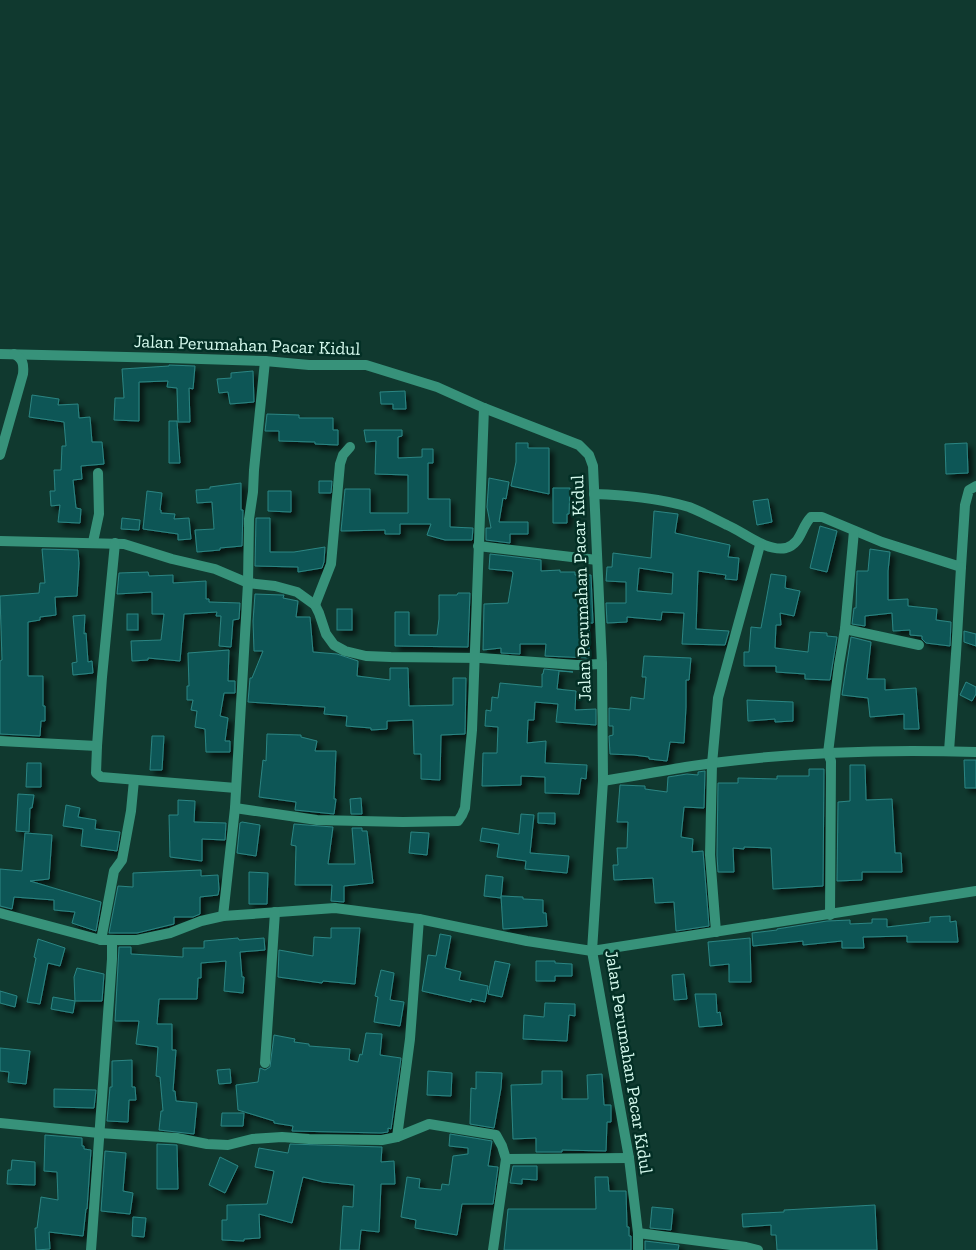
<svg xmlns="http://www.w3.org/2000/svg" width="976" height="1250" font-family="'Zilla Slab',serif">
<defs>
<filter id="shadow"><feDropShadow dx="4.5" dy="4.5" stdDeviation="2.5" flood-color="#0009"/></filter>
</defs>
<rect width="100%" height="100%" fill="#10392f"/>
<g fill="#0f5756" stroke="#2b8583" fill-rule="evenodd" filter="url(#shadow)">
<polygon points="169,365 195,366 193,389 189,388 190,422 178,422 177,388 167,387 168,381 139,382 139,421 114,420 115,398 124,398 122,369 169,366"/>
<polygon points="253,371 254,402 230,404 228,392 219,393 217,379 231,378 231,373"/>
<polygon points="405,391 406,409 393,409 393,404 381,404 380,392"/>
<polygon points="32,395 59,399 58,405 78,404 79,418 90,417 92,442 102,442 104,464 81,466 82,479 73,480 76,508 81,509 80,523 58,522 60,505 51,506 50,491 55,491 54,470 61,470 62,446 66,446 64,422 29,417"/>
<polygon points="267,414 299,415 299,418 333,418 333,430 338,430 338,445 315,444 315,442 279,441 279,431 265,431"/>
<polygon points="169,421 177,421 180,463 169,463"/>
<polygon points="364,430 402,430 402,436 398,437 398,458 422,457 422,449 433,449 433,463 428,463 428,499 450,499 450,527 473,528 472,540 445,540 427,535 431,524 400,524 400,534 385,534 385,530 341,531 345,489 370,489 370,513 408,513 408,475 375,474 376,441 366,442"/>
<polygon points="516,443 528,443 528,448 549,448 549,494 511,486 516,462"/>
<polygon points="967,443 968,473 946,474 945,444"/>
<polygon points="489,478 509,482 506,499 503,498 499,522 528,522 528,534 510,534 510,543 486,540 486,528 491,528 487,507"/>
<polygon points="319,481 332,481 331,493 319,493"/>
<polygon points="241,483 241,510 243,510 242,546 220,548 220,550 197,552 195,530 214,529 212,502 197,503 196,490 210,489 210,487"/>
<polygon points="553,488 570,488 569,514 567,514 567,523 553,523"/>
<polygon points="147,491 162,493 160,510 161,510 161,513 175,514 174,519 189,518 191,539 178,540 178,534 143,529"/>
<polygon points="268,491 291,491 291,512 268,511"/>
<polygon points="768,499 772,522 757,525 753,501"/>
<path d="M 654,511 L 678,514 L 675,533 L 730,545 L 728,557 L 739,558 L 737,580 L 725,579 L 726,575 L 698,571 L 696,629 L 729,631 L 725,645 L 682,644 L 684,613 L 662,612 L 661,620 L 627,617 L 627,622 L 607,623 L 606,603 L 626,603 L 626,582 L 606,581 L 607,567 L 612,567 L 613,553 L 651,558 ZM 639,568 L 673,573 L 672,594 L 637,591 Z"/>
<polygon points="122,518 140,520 139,530 121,529"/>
<polygon points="256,518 270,518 270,552 294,552 325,547 324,562 322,568 298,572 298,567 255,566"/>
<polygon points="820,526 837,531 827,572 810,568"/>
<polygon points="42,549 78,550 79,563 77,596 55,597 56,615 40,617 40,620 28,622 28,676 43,676 43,706 45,706 45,721 41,721 40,736 0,734 0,661 2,660 0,596 39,593 40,583 45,583"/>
<polygon points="870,549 890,552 888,571 888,600 908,599 908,606 937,609 936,620 951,622 950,646 926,643 922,639 922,636 910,635 910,630 893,631 892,613 865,616 865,626 852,624 854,608 856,608 857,571 868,571"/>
<polygon points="490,554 541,560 541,571 560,570 560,572 575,572 575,575 591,575 593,623 589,623 589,658 545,656 546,644 520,644 520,654 501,653 501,648 483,650 484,604 508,603 513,573 512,571 489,569"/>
<polygon points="148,572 149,576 173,575 173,583 206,581 206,599 209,599 209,602 240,603 239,619 233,620 231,647 219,646 221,616 216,616 217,612 184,614 180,661 148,658 148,660 132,661 131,641 161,640 164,614 152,614 152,592 117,594 119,573"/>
<polygon points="771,574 786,576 785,588 800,591 794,616 780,613 781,625 776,625 775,648 808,652 810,632 827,633 827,636 837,637 830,680 805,679 805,674 776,672 776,666 744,666 744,652 749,652 751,627 761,628"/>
<polygon points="458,593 470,593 468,647 395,646 395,612 409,612 409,635 437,635 439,619 439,595 457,595"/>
<polygon points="255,594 282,595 284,595 283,598 298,601 296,617 310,617 313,652 337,654 358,661 357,676 390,680 390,668 408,668 409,706 453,705 453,678 466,678 465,734 441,735 440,780 421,779 421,754 414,754 413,720 387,721 387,729 371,730 371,728 346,726 347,716 324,714 325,707 248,702 250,678 252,678 263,651 254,651 253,621"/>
<rect x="337" y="609" width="15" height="21"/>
<rect x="127" y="614" width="11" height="16"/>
<polygon points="85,615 84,634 86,633 88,662 92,661 93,673 73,675 72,663 77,662 73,616"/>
<polygon points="964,631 976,634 976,646 964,642"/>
<polygon points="851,637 871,642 867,679 885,679 885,690 916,688 919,729 904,729 904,714 870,717 868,698 842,695"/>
<polygon points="229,650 228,681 235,681 235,693 224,693 220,716 228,718 225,741 230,741 230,752 206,752 205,729 195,727 197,711 191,710 193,700 187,700 187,686 189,686 188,653"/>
<polygon points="644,656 691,658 689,680 686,680 686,707 684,743 670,742 667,761 649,759 649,757 634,755 610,754 609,736 613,735 613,726 609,726 609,708 630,710 631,697 644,699 646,677 642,677"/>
<polygon points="544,669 573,672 559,671 557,689 576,691 575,710 596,709 596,725 556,722 558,704 535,702 534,720 528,720 527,743 546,741 545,763 587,765 586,779 581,778 579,794 545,793 545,777 521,776 521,785 482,786 483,753 497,753 498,727 485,726 486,710 491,711 492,697 498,698 500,683 542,687 542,674 543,674"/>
<polygon points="966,682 976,687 976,694 972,701 960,695"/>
<polygon points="747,700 793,702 793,721 775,722 775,719 748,721"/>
<polygon points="267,734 301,735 301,737 317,741 315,751 336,751 334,799 336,799 334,814 295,810 296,802 259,797 263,760 266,761"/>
<polygon points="152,736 164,736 162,770 150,770"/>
<polygon points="964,760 976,760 976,788 965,788"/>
<polygon points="27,763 41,763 41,787 26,787"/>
<polygon points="850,765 865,765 866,800 892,799 895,853 901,853 902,872 862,872 862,880 837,881 838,802 850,801"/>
<polygon points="809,769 824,769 823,886 773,889 771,848 744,847 744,849 733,848 734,872 718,872 717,855 718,783 738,783 738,778 777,779 777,776 809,776"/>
<polygon points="705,771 704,808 684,807 681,837 693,839 692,852 703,851 709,926 676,931 674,902 655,903 653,878 614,880 613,865 618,865 617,848 627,848 628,822 617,822 620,785 645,786 645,789 667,792 668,777 687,774 698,775 698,772"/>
<polygon points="18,794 34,795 32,808 30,808 29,832 16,831"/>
<polygon points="361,798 362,814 351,814 350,799"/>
<polygon points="178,800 195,801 194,822 226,823 225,840 202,839 202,861 170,857 169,815 178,815"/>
<polygon points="66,805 80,808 78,817 96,820 95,829 120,832 117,851 81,846 83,829 63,826"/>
<polygon points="538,813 555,813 555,824 538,823"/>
<polygon points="521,814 534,815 530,853 569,856 567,873 525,869 526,861 497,857 499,844 480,841 482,828 519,834"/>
<polygon points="242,822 260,825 256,856 237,853 240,823"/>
<polygon points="294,824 333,827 328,864 355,864 352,828 362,828 362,831 367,831 373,883 344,886 344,902 331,901 332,885 295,885 296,846 291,845"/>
<polygon points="411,832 429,833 427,855 409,853"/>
<polygon points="25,833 52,835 49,879 30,881 101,902 96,931 72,923 75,912 54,910 54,900 14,897 12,909 0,906 0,869 22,871"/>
<polygon points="201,870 201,876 218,875 219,889 218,895 200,897 200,914 193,917 174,917 174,924 137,933 109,933 118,886 133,887 133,873"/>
<polygon points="249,872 268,873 267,904 249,904"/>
<polygon points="486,875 503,877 501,898 484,896"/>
<polygon points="501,896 523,897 523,899 543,900 543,913 546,913 547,926 503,929"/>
<polygon points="950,916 950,922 956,921 958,942 907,942 907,936 863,937 864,948 842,948 842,941 803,945 803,941 753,946 752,933 777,930 777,929 827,921 850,920 850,924 872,923 872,919 887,919 887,927 930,922 930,917"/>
<polygon points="331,928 360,928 355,984 323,981 322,983 278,977 279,950 313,956 314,937 331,938"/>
<polygon points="440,934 451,936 445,968 461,972 459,980 488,986 485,1002 471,999 471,1002 422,991 428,955 436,956"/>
<polygon points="238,938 239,940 264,938 265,950 240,952 242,977 244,977 243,993 224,991 226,961 201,963 201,978 198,978 197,999 159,999 157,1024 172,1024 172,1050 176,1050 173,1091 175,1091 176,1101 197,1103 194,1134 159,1130 161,1111 163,1111 160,1077 156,1076 158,1047 136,1044 139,1021 115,1021 119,947 131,947 131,954 183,957 183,948 204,948 204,941"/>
<polygon points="750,938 751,982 729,982 729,964 710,966 708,942"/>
<polygon points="38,939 65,948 60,966 48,963 40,1004 27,1002 36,958 34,957"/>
<polygon points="495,961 510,964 502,997 488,994"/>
<polygon points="536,961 555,961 555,963 572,964 572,976 555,976 555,981 536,981"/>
<polygon points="77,968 104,974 102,1001 75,1001 73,1013 51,1009 53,997 75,1001 74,977"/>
<polygon points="381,970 394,973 390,1000 404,1002 400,1026 374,1022 378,997 375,996"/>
<polygon points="684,974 687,999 674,1000 672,975"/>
<polygon points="0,991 17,996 15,1007 0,1003"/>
<polygon points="695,994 716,994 717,1013 720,1012 722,1025 699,1027"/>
<polygon points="545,1003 575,1004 575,1016 569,1015 567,1041 523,1039 524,1015 544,1017"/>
<polygon points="366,1033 382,1034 380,1055 401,1058 391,1129 388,1128 388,1132 381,1133 292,1131 293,1126 274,1123 274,1121 238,1110 236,1085 258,1082 260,1068 265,1070 270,1067 274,1035 295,1039 294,1042 309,1044 309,1046 350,1049 349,1060 358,1062 360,1054 362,1055"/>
<polygon points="0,1048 30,1051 26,1084 8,1082 9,1072 0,1071"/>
<polygon points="132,1060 132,1087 135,1087 136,1100 129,1100 128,1122 107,1121 110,1087 112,1087 112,1061"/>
<polygon points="230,1069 231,1083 219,1084 217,1070"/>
<polygon points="428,1071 452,1073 451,1096 427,1095"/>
<polygon points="542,1071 562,1071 562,1099 588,1099 587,1075 602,1074 604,1105 611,1105 611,1122 607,1122 606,1151 562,1150 562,1152 536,1152 536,1138 513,1139 511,1085 542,1084"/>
<polygon points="476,1072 502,1073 501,1088 494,1128 470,1124 471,1088 476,1089"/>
<polygon points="54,1089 96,1090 94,1108 54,1107"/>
<polygon points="222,1113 244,1113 243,1126 221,1126"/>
<polygon points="450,1134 492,1141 488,1166 498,1167 493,1204 462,1204 457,1235 415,1228 416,1220 401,1217 407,1177 420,1179 419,1188 441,1190 442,1184 449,1185 453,1156 468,1154 468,1148 449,1146"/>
<polygon points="45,1135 82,1138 82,1146 84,1146 84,1149 91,1150 87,1209 86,1209 83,1236 49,1232 50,1249 36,1250 35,1228 37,1228 41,1197 58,1200 57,1172 44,1171"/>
<polygon points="157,1144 177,1145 178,1189 157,1189"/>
<polygon points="290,1144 382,1147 381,1162 394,1161 395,1184 381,1184 379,1232 361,1230 359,1250 340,1250 343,1206 353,1207 354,1185 323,1182 303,1177 292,1223 259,1214 260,1238 244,1239 244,1241 222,1240 222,1220 227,1220 227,1205 267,1204 274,1171 255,1167 259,1148 288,1153"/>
<polygon points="105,1151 126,1153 123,1191 133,1193 130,1214 101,1211"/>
<polygon points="220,1157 238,1166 225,1193 209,1185"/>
<polygon points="12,1160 35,1162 35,1185 7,1184 8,1170 11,1170"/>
<polygon points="513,1166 537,1166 537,1180 522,1179 522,1184 510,1183"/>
<polygon points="595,1177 608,1177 609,1191 626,1191 627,1227 629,1227 629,1236 631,1236 631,1250 504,1250 508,1209 596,1209"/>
<polygon points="875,1205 877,1250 777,1250 776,1235 771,1235 771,1225 743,1227 742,1214 784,1212 784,1210"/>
<polygon points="652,1207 673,1209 671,1230 650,1228"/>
<polygon points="133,1217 146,1218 144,1237 132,1236"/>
<polygon points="645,1241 679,1245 678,1250 645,1250"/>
</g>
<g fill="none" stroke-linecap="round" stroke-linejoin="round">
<g stroke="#37927a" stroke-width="10">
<polyline points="0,354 169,358 265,361 309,365 366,365 437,387 484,408 579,445 589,455 593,466 602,664 603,781 592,951 629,1158 638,1233 638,1250"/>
<path d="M 0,455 L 23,374 C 24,364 23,359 14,354"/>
<path d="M 594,494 C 627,495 658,498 689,507 C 702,512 715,519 727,525 C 744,532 766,552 786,548 C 801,544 801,527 811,517 L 822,517 L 882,542 L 961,567 L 965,505 L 969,490 L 976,486"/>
<polyline points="0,541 124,544 172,559 215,569 248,583 275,586 297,592 315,605 319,613 326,634 334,645 345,651 366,656 391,657 481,658 577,665 602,664"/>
<polyline points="93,542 99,514 98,473"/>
<polyline points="115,543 102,677 97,746 96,773 101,777 236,788"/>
<polyline points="478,546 597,560"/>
<polyline points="315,605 331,564 340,464 343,455 350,447"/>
<polyline points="845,629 919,645"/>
<polyline points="0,741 97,746"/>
<polyline points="949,751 956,654 961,567"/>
<path d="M 603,781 C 640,775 676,768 713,763 C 799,752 889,749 976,752"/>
<polyline points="235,808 317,820 403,822 458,821 462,815 465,808 472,730 484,408"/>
<polyline points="0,913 101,940 137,940 170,933 201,921 223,916 335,908 419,919 527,941 592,951 976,891"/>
<polyline points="830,915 831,761 828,753 839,665 845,629 854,531"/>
<polyline points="223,916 235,808 248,583 249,519 253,492 254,470 265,361"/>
<polyline points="716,932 710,855 712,764 718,698 760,545"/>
<polyline points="101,940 114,871 122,860 131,811 134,780"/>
<polyline points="265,1063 275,912"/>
<polyline points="0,1123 99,1133 177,1138 207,1144 228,1145 252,1139 282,1137 309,1139 382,1140 397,1137 429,1124 496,1135 502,1146 506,1159 493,1250"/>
<polyline points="397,1137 410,1039 419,919"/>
<polyline points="506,1159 629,1158"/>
<polyline points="638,1233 746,1247 758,1250"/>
<polyline points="91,1250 112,959 112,940"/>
</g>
</g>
<g text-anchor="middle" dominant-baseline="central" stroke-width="5" stroke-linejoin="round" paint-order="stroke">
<g font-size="18" fill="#d6faee" stroke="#032f25">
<text transform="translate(247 345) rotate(2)">Jalan Perumahan Pacar Kidul</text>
<text transform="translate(581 588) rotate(-92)">Jalan Perumahan Pacar Kidul</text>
<text transform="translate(629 1062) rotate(81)">Jalan Perumahan Pacar Kidul</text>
</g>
</g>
</svg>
